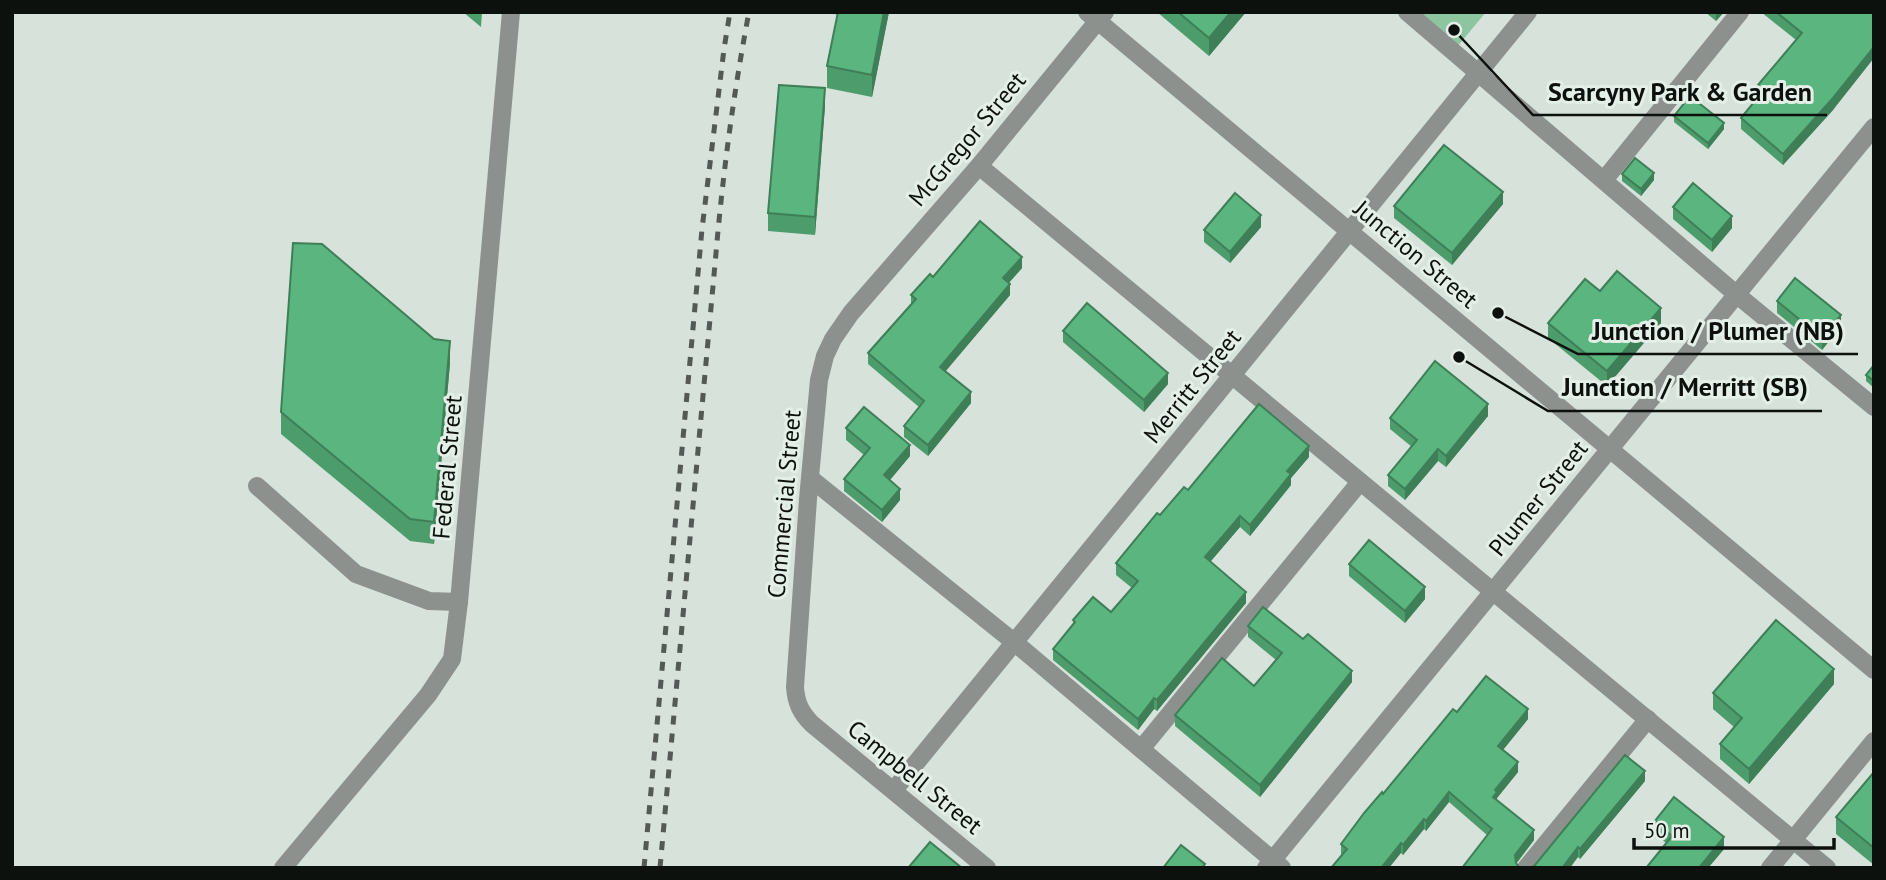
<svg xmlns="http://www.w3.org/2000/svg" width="1886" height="880" font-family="'PT Sans',sans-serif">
<rect width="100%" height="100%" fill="#d6e2da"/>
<polygon fill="#8dc5a0" points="1415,12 1486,12 1457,47"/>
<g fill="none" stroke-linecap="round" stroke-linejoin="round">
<g stroke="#8d918e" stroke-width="18">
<polyline points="1087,12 1874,670"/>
<polyline points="1407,12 1736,294 1874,407"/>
<polyline points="979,166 1827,868"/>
<polyline points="1604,180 1740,12"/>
<polyline points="810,478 1014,642 1282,868"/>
<polyline points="257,486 356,574 429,601 459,602"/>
<polyline points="1141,749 1360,482"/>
<polyline points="894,790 1528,12"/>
<polyline points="283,868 428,695 452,659 459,602 511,12"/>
<path d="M 987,868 L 812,724 C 801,713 796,703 795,687 L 808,499 L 819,380 L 825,356 L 833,339 L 851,313 L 979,166 L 1105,12"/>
<polyline points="1266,868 1874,127"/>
<polyline points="1526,868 1648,719"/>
<polyline points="1770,868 1874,741"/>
</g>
<g stroke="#535a55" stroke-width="5" stroke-dasharray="9 9" stroke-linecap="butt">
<polyline points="644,868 702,229 724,49 730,12"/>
<path d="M 660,868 L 718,231 C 725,158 735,85 749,12"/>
</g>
</g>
<g fill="#4d9c6c">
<polygon points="463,12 482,12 481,27"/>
<polygon points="827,12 889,12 872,97 827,88 827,66 838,15"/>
<polygon points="1157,12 1246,12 1209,56"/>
<polygon points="1705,12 1724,12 1716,21"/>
<polygon points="1761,12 1874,12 1833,110 1783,165 1741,129 1741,118 1759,97 1758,85 1796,40"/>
<polygon points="825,106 815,235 768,231 768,213"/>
<polygon points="1674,116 1724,129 1708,149 1674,122"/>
<polygon points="1622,174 1654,180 1641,196 1622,181"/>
<polygon points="1503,204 1452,265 1394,218 1394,206"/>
<polygon points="1673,207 1732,228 1712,252 1673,219"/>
<polygon points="1261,227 1230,263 1204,242 1204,230"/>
<polygon points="1022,268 1009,283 1010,295 945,371 971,403 928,456 904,437 904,426 919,407 868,364 868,353 911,305 911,295 933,277"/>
<polygon points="1600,291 1661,323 1607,386 1548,338 1548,323"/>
<polygon points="1777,301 1841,326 1822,350 1777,313"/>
<polygon points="1063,331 1168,384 1144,412 1063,342"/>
<polygon points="450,363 434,544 410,541 281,434 281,412"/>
<polygon points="1874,365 1874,388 1866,381 1866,375"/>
<polygon points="1488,416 1446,467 1438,461 1405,500 1388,486 1388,475 1412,447 1390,429 1390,418"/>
<polygon points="846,428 910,456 890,480 900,500 882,522 844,491 844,479 864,455 846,440"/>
<polygon points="1309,457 1291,478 1291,485 1250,536 1240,527 1210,562 1246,603 1157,711 1154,709 1138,730 1053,660 1053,649 1073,624 1073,620 1111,612 1132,588 1116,575 1116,563 1160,515 1188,490"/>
<polygon points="1349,564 1425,599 1405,623 1349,576"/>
<polygon points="1248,626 1352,682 1260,797 1175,726 1175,715 1254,686 1276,660 1248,637"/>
<polygon points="1834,684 1749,784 1720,759 1720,744 1734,727 1713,709 1713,693"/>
<polygon points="1457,712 1528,719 1503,750 1518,772 1497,798 1497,800 1534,840 1516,864 1462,868 1487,835 1449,802 1426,831 1424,829 1403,855 1401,853 1341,854 1341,844 1383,794"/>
<polygon points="1874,772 1874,865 1836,834 1836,817"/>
<polygon points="1645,781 1580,859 1578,857 1531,868"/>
<polygon points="1655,821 1724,849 1708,868 1646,868 1666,843 1655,833"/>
</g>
<g fill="#3f7f58">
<polygon points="884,12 889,12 872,97 872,75"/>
<polygon points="1231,12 1246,12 1209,56 1209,38"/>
<polygon points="1719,12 1724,12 1716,21 1716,15"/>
<polygon points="1874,47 1874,58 1833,110 1783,165 1783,154"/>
<polygon points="825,88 825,106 815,235 815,217"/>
<polygon points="1724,123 1724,129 1708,149 1708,143"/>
<polygon points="1654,173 1654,180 1641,196 1641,189"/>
<polygon points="1503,192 1503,204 1452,265 1452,253"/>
<polygon points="1261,215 1261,227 1230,263 1230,252"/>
<polygon points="1732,216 1732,228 1712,252 1712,240"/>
<polygon points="1022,257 1022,268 1003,289 1003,278"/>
<polygon points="1010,284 1010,295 940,378 940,367"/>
<polygon points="1661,308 1661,323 1607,386 1607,371"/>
<polygon points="1841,315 1841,326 1822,350 1822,338"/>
<polygon points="450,341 450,363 434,544 434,522"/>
<polygon points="1168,373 1168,384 1144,412 1144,400"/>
<polygon points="971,392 971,403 928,456 928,445"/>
<polygon points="1488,404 1488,416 1446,467 1446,456"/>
<polygon points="910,445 910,456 884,487 884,475"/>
<polygon points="1309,446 1309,457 1291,478 1291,485 1250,536 1250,525 1287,471"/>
<polygon points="1438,449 1438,461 1405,500 1405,489"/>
<polygon points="900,489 900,500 882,522 882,510"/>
<polygon points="1240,516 1240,527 1205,568 1205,557"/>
<polygon points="1425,587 1425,599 1405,623 1405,611"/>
<polygon points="1246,592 1246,603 1157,711 1157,700"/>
<polygon points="1834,669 1834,684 1749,784 1749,769"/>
<polygon points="1352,671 1352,682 1260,797 1260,785"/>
<polygon points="1154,698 1154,709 1138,730 1138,719"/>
<polygon points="1528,709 1528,719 1498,756 1498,746"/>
<polygon points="1518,762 1518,772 1497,798 1497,802 1493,797 1495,790"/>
<polygon points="1645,771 1645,781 1580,859 1580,849"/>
<polygon points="1449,792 1449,802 1426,831 1426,821"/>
<polygon points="1424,819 1424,829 1403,855 1403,845"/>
<polygon points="1534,830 1534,840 1515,865 1515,855"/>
<polygon points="1724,837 1724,849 1708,868 1699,868"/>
<polygon points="1401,843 1401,853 1389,868 1381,868"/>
<polygon points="1578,847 1578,857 1570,868 1562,868"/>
</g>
<g fill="#5ab57e" stroke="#3f7f58" stroke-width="2">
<polygon points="838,12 884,12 872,75 827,66"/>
<polygon points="1178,12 1231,12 1209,38"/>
<polygon points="1776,12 1874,12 1874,47 1833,98 1783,154 1741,118 1764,90 1758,85 1802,33"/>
<polygon points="779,85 825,88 815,217 768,213"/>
<polygon points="1690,96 1724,123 1708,143 1674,116"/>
<polygon points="1444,145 1503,192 1452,253 1394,206"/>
<polygon points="1635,158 1654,173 1641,189 1622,174"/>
<polygon points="1693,183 1732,216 1712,240 1673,207"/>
<polygon points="1235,193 1261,215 1230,252 1204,230"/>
<polygon points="980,221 1022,257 1003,278 1010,284 940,367 971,392 928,445 904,426 924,401 868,353 916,299 911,295 930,274 933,277"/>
<polygon points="293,243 322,244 434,339 450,341 434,522 410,519 281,412"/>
<polygon points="1617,271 1661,308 1607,371 1548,323 1585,279 1600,291"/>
<polygon points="1795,278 1841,315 1822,338 1777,301"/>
<polygon points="1087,303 1168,373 1144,400 1063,331"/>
<polygon points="1435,361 1488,404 1446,456 1438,449 1405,489 1388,475 1417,440 1390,418"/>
<polygon points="1874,365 1874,381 1866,375"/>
<polygon points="1259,404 1309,446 1287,471 1291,474 1250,525 1240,516 1205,557 1246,592 1157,700 1154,698 1138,719 1053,649 1075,622 1073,620 1093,597 1111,612 1138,581 1116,563 1157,513 1160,515 1184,487 1188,490"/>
<polygon points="864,407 910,445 884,475 900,489 882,510 844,479 870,448 846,428"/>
<polygon points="1369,540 1425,587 1405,611 1349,564"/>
<polygon points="1263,607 1303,639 1308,634 1352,671 1260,785 1175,715 1222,658 1254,686 1282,653 1248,626"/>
<polygon points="1776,620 1834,669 1749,769 1720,744 1742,718 1713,693"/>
<polygon points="1486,676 1528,709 1498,746 1518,762 1495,790 1497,792 1493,797 1534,830 1515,855 1516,863 1519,867 1523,868 1462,868 1492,829 1449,792 1426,821 1424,819 1403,845 1401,843 1381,868 1331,868 1347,849 1341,844 1364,813 1382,792 1383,794 1453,709 1457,712"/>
<polygon points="1625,755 1645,771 1580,849 1578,847 1562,868 1531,868 1535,865"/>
<polygon points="1874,772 1874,848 1836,817"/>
<polygon points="1674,797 1724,837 1699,868 1646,868 1672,836 1655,821"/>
<polygon points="930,842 962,868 908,868"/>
<polygon points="1181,845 1205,864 1202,868 1163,868"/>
</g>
<g text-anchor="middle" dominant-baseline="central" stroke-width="6" stroke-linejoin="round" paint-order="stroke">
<g font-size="24" fill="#0d110e" stroke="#e3efe7">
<text transform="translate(967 139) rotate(-50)">McGregor Street</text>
<text transform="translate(1416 254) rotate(40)">Junction Street</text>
<text transform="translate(1192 386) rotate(-51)">Merritt Street</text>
<text transform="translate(447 467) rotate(-85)">Federal Street</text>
<text transform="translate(1538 498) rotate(-51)">Plumer Street</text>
<text transform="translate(784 504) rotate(-85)">Commercial Street</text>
<text transform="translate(915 777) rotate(39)">Campbell Street</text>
</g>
</g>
<path fill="none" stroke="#0d110e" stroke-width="2.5" d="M1454 30L1533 115H1827M1498 313L1578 354H1858M1459 357L1548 411H1822"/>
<g fill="#0d110e" stroke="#e3efe7" stroke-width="2.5">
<circle cx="1454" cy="30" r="7"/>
<circle cx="1498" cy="313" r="7"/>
<circle cx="1459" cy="357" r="7"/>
</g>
<g font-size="26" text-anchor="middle" font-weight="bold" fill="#0d110e" stroke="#e3efe7" stroke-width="6" stroke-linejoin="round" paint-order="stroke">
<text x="1680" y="101">Scarcyny Park &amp; Garden</text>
<text x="1718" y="340">Junction / Plumer (NB)</text>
<text x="1685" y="396">Junction / Merritt (SB)</text>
</g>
<rect width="1886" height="880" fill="none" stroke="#0d110e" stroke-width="28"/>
<path d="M1634 838v10h200v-10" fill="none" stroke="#0d110e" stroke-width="3.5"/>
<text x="1644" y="838" font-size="21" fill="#0d110e" stroke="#e3efe7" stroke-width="5" paint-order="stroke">50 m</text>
</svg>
